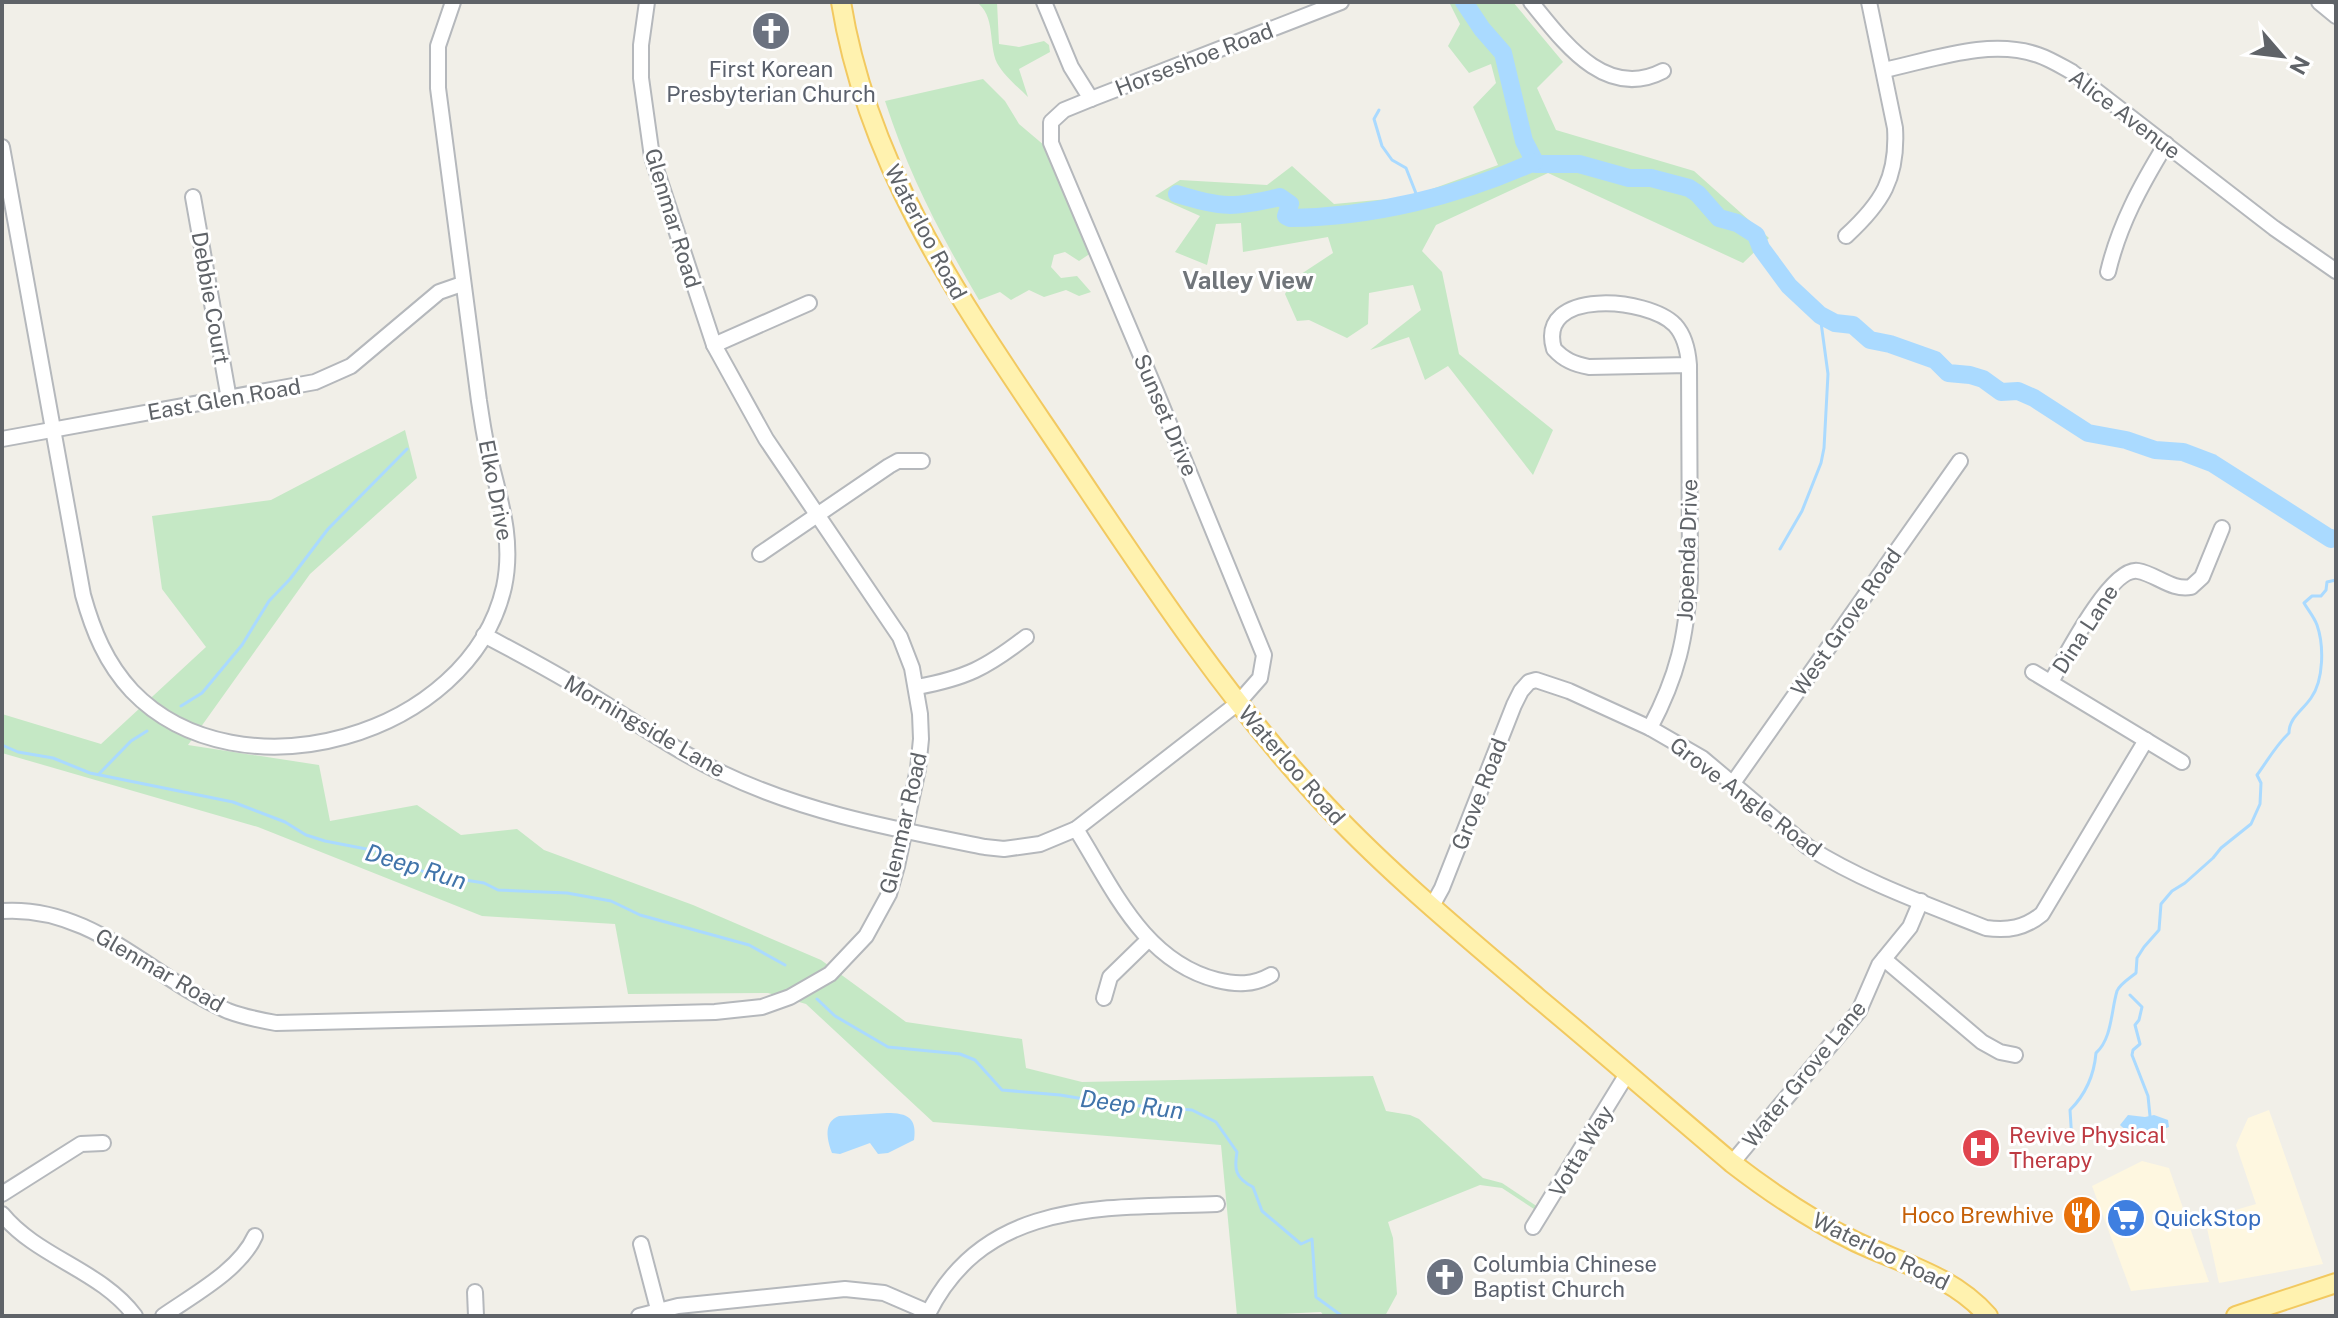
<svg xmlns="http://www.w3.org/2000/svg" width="2338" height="1318" font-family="'Public Sans',sans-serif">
<rect width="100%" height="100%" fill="#f1efe8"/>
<g fill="#fef7e0">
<polygon points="2269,1110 2323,1264 2219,1283 2205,1219 2256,1204 2236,1145 2248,1118"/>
<polygon points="2142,1161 2169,1168 2209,1282 2131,1291 2092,1186"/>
</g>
<g fill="#c5e8c5">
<path d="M 976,2 L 997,2 L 999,44 L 1019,47 L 1044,41 L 1049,45 L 1050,52 L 1019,69 L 1028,97 C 1018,87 1004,76 997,63 C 988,43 996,15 976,2 Z"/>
<polygon points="1449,2 1513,2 1563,62 1537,88 1556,130 1694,171 1769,238 1743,263 1548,173 1436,225 1422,251 1442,272 1459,354 1553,430 1533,475 1448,366 1425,380 1409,337 1370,350 1421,310 1413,285 1369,293 1368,324 1347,338 1309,320 1297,321 1285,294 1292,280 1333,253 1328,237 1243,252 1241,223 1216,224 1207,265 1175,252 1200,216 1155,196 1180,180 1267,185 1292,166 1334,204 1410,197 1498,165 1473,107 1496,83 1491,64 1469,73 1448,46 1460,24"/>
<path d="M 983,79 L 1005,101 L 1019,124 L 1045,146 L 1091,253 L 1079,261 L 1065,252 L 1054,255 L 1051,267 L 1061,278 L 1077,276 L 1091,292 L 1079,296 L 1066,290 L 1044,297 L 1029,290 L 1011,300 L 1000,292 L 979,300 C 940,234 909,175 885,101 Z"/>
<polygon points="405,430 417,478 310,574 188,745 319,765 330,821 417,805 461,835 517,829 544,850 693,905 821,960 906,1022 1022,1039 1026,1068 1082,1082 1373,1076 1386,1111 1410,1115 1419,1119 1483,1178 1502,1183 1538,1207 1534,1209 1502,1188 1480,1185 1388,1222 1393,1238 1397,1294 1385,1316 1324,1316 1321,1312 1237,1316 1221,1145 933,1122 806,1004 768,993 628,994 615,924 482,916 258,827 2,753 2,714 101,744 206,647 162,589 152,516 271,500"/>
</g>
<g fill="#aadaff">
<path d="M 887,1113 C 908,1113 917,1118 914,1140 L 888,1153 L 878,1154 L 870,1143 L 840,1154 L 832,1153 C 827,1139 823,1122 839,1116 Z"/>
<path d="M 2128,1115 L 2145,1117 L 2154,1115 L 2168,1120 L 2169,1127 C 2154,1133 2131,1137 2120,1125 Z"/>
</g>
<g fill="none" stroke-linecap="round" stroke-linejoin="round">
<g stroke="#aadaff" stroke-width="3">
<polyline points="1379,110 1374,119 1382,146 1392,160 1406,168 1419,201"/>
<polyline points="1780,549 1802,511 1821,463 1824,448 1828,374 1820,315"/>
<polyline points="181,706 202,693 242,645 269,601 290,579 328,529 407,449"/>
<polyline points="2,745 18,752 53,758 90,773 233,802 285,822 306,835 325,841 387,853 428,874 448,881 465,880 484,883 498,890 567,893 611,901 640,915 749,945 785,965"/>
<polyline points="99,774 131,741 147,731"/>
<polyline points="2130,995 2142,1007 2139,1020 2135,1025 2140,1044 2133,1050 2132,1055 2148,1096 2150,1116"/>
<path d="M 817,999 L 835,1016 L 888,1047 L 960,1054 L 975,1060 L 1002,1090 L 1060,1095 L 1114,1104 L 1192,1110 L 1216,1122 L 1237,1152 C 1234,1169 1235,1178 1253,1187 L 1262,1211 L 1301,1244 L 1312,1239 L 1316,1297 L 1342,1316"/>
<path d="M 2072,1141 L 2070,1110 C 2086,1094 2094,1076 2096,1053 C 2112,1039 2111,1011 2117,991 C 2120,984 2130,978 2136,973 L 2137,958 L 2144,947 L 2159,930 L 2161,904 L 2172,891 L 2185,883 L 2213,858 L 2221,848 L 2251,824 L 2260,804 L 2261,783 L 2257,775 C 2268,760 2276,745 2289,733 C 2289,718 2302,711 2311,698 C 2324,680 2324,645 2317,625 C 2314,617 2308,610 2304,603 L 2312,596 L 2321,596 L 2326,590 L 2327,582 L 2336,580"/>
</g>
<g stroke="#aadaff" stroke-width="18">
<polyline points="1464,2 1482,29 1503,53 1524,141 1536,164 1579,164 1629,178 1651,178 1689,188 1698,194 1719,218 1737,223 1756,235 1761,248 1789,286 1820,315 1835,323 1853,325 1870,340 1890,344 1935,360 1948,373 1970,375 1983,379 2001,392 2018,391 2034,398 2088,433 2126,440 2155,450 2183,452 2212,463 2331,539 2336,538"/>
<path d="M 1177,194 C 1222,208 1234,208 1280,197 L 1290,204 L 1286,216 L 1290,218 C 1372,217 1459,196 1534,162"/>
</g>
<defs>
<g id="minor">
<polyline points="1044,2 1071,67 1091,99"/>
<path d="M 1531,2 C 1563,41 1605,101 1663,71"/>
<polyline points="2319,2 2336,16"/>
<path d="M 1884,70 C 1932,60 1989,38 2038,55 C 2050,59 2061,66 2072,72 L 2274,228 L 2336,271"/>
<path d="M 2,147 L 83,595 C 93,631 106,663 132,691 C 239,802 470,736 504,587 C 514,540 500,500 489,455 C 484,438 482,419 479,401 L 438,88 L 438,46 L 453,2"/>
<polyline points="193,197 229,399"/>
<path d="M 1846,236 C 1882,203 1898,178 1895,128 L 1869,2"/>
<path d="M 2108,272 C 2119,225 2141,185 2166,144"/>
<polyline points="714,345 809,303"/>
<polyline points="2,439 315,382 351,366 439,292 462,284"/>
<polyline points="760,554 889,466 898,461 922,461"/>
<path d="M 484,635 C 520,654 556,673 591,695 C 634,721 676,751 722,773 C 805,813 895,829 985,847 L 1004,849 L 1040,844 L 1076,829 L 1238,703 L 1260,678 L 1264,655 L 1155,389 L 1051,143 L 1051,122 L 1064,110 L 1091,99 L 1341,2"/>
<polyline points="2033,672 2182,762"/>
<path d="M 2051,682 C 2063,661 2111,566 2138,571 C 2156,574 2172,591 2191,587 L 2202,577 L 2222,528"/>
<path d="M 917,687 C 966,678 986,668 1026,637"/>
<path d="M 1650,728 C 1678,675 1686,638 1690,579 L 1689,365 C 1688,351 1685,336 1675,325 C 1648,297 1536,288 1554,349 C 1564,360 1574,364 1589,367 L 1689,365"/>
<polyline points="1733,783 1960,461"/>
<path d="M 1076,829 C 1113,888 1143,961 1217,980 C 1237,985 1253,985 1271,975"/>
<path d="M 1431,908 L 1442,888 L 1514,705 L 1521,691 L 1529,682 L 1536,680 L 1569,691 L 1650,728 L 1702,758 L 1808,847 C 1863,882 1926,904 1986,928 C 2008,931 2025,928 2042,914 L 2146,740"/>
<path d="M 2,911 C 93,905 151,978 228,1011 C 244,1017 259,1020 276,1023 L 715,1012 L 762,1007 L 790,997 L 830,974 L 866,936 L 889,894 L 897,866 L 918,769 L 921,739 L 920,714 L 912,668 L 900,637 L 766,439 L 714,345 L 652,157 L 641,78 L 641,45 L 647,2"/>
<polyline points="1884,959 1982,1042 2000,1052 2015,1055"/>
<polyline points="1104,998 1110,977 1148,940"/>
<polyline points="1732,1163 1859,1011 1879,965 1910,927 1921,901"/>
<polyline points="2,1194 81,1144 103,1143"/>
<path d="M 2,1214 C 38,1258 101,1270 135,1316"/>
<polyline points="1533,1227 1627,1074"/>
<polyline points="641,1244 658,1309"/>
<polyline points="475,1292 476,1316"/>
<path d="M 163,1316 C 193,1295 240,1270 255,1236"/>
<polyline points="639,1316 678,1306 845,1289 884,1293 928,1312"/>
<path d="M 927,1316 C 984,1198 1105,1208 1217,1204"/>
</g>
<g id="major">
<path d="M 841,2 C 867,163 954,291 1043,423 C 1130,551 1212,682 1317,796 C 1385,870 1462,933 1538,998 C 1603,1052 1667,1108 1732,1163 C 1771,1193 1811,1220 1856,1242 C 1903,1264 1953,1276 1988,1316"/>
<polyline points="2236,1316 2336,1283"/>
</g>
</defs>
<use href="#minor" stroke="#b5b8bc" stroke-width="18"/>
<use href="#major" stroke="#f2c960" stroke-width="22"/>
<use href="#minor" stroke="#fff" stroke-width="14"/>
<use href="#major" stroke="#fff2af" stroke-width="18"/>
</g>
<defs>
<symbol id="church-disc" viewBox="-11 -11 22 22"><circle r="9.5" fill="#6b7280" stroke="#fff"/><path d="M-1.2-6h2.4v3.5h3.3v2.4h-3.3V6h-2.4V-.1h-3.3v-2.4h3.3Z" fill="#fff"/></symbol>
<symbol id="hospital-disc" viewBox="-11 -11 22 22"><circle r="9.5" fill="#e0444e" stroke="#fff"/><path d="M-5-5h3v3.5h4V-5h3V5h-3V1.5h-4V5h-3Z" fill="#fff"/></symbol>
<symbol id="restaurant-disc" viewBox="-11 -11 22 22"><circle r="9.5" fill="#e8710a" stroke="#fff"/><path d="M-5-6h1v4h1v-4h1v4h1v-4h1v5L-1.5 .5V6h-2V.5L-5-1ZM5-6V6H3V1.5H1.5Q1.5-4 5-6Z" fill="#fff"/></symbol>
<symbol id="supermarket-disc" viewBox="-11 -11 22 22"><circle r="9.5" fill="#3f7fe0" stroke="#fff"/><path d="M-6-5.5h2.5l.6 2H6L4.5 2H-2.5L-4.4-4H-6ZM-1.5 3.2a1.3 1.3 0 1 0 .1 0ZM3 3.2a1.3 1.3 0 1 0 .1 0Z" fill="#fff"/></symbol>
</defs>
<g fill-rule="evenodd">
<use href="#church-disc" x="749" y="9" width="44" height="44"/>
<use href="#hospital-disc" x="1959" y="1126" width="44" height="44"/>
<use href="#restaurant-disc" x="2060" y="1193" width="44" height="44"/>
<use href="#supermarket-disc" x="2104" y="1196" width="44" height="44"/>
<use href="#church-disc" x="1423" y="1255" width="44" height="44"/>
</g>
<g text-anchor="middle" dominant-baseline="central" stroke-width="6" stroke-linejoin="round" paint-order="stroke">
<g font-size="22" fill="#5f6368" stroke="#fff">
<text transform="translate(1194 59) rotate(-21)">Horseshoe Road</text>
<text transform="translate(2125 114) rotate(37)">Alice Avenue</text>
<text transform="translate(673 218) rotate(73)">Glenmar Road</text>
<text transform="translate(926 232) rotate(62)">Waterloo Road</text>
<text transform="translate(211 298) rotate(80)">Debbie Court</text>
<text transform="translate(224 399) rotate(-10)">East Glen Road</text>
<text transform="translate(1166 415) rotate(67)">Sunset Drive</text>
<text transform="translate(496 490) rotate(79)">Elko Drive</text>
<text transform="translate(1687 550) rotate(-88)">Jopenda Drive</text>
<text transform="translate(1846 622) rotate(-55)">West Grove Road</text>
<text transform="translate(2085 629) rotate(-57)">Dina Lane</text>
<text transform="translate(645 726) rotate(30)">Morningside Lane</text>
<text transform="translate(1292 765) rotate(49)">Waterloo Road</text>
<text transform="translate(1479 794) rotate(-69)">Grove Road</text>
<text transform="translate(1746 797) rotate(37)">Grove Angle Road</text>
<text transform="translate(903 823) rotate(-77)">Glenmar Road</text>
<text transform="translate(160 970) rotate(30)">Glenmar Road</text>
<text transform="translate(1804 1074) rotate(-51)">Water Grove Lane</text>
<text transform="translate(1581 1151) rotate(-59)">Votta Way</text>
<text transform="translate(1881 1251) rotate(26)">Waterloo Road</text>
</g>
<g font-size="22" fill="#5b616d" stroke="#fff">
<text x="771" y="69">First Korean<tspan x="771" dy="25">Presbyterian Church</tspan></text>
<text x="1473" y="1264" text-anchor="start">Columbia Chinese<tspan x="1473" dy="25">Baptist Church</tspan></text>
</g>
<g font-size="22" fill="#be3a42" stroke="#fff" text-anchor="start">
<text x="2009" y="1135">Revive Physical<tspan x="2009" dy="25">Therapy</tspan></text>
</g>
<g font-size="22" fill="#c56008" stroke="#fff" text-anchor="end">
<text x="2054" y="1215">Hoco Brewhive</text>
</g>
<g font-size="22" fill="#366cbe" stroke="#fff" text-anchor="start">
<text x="2154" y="1218">QuickStop</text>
</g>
<g font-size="24" font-weight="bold" fill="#70757a" stroke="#fff">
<text x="1248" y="280">Valley View</text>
</g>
<g font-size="24" font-style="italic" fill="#4174aa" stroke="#fff">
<text transform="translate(416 866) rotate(17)">Deep Run</text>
<text transform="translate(1132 1104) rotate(7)">Deep Run</text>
</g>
</g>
<rect width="2338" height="1318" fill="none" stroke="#5f6368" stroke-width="8"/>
<g transform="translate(2282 56) rotate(118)" stroke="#ffffff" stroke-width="6" paint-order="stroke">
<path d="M0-6L14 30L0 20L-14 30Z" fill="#5f6368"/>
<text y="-12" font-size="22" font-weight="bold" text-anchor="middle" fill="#5f6368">N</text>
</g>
</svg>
